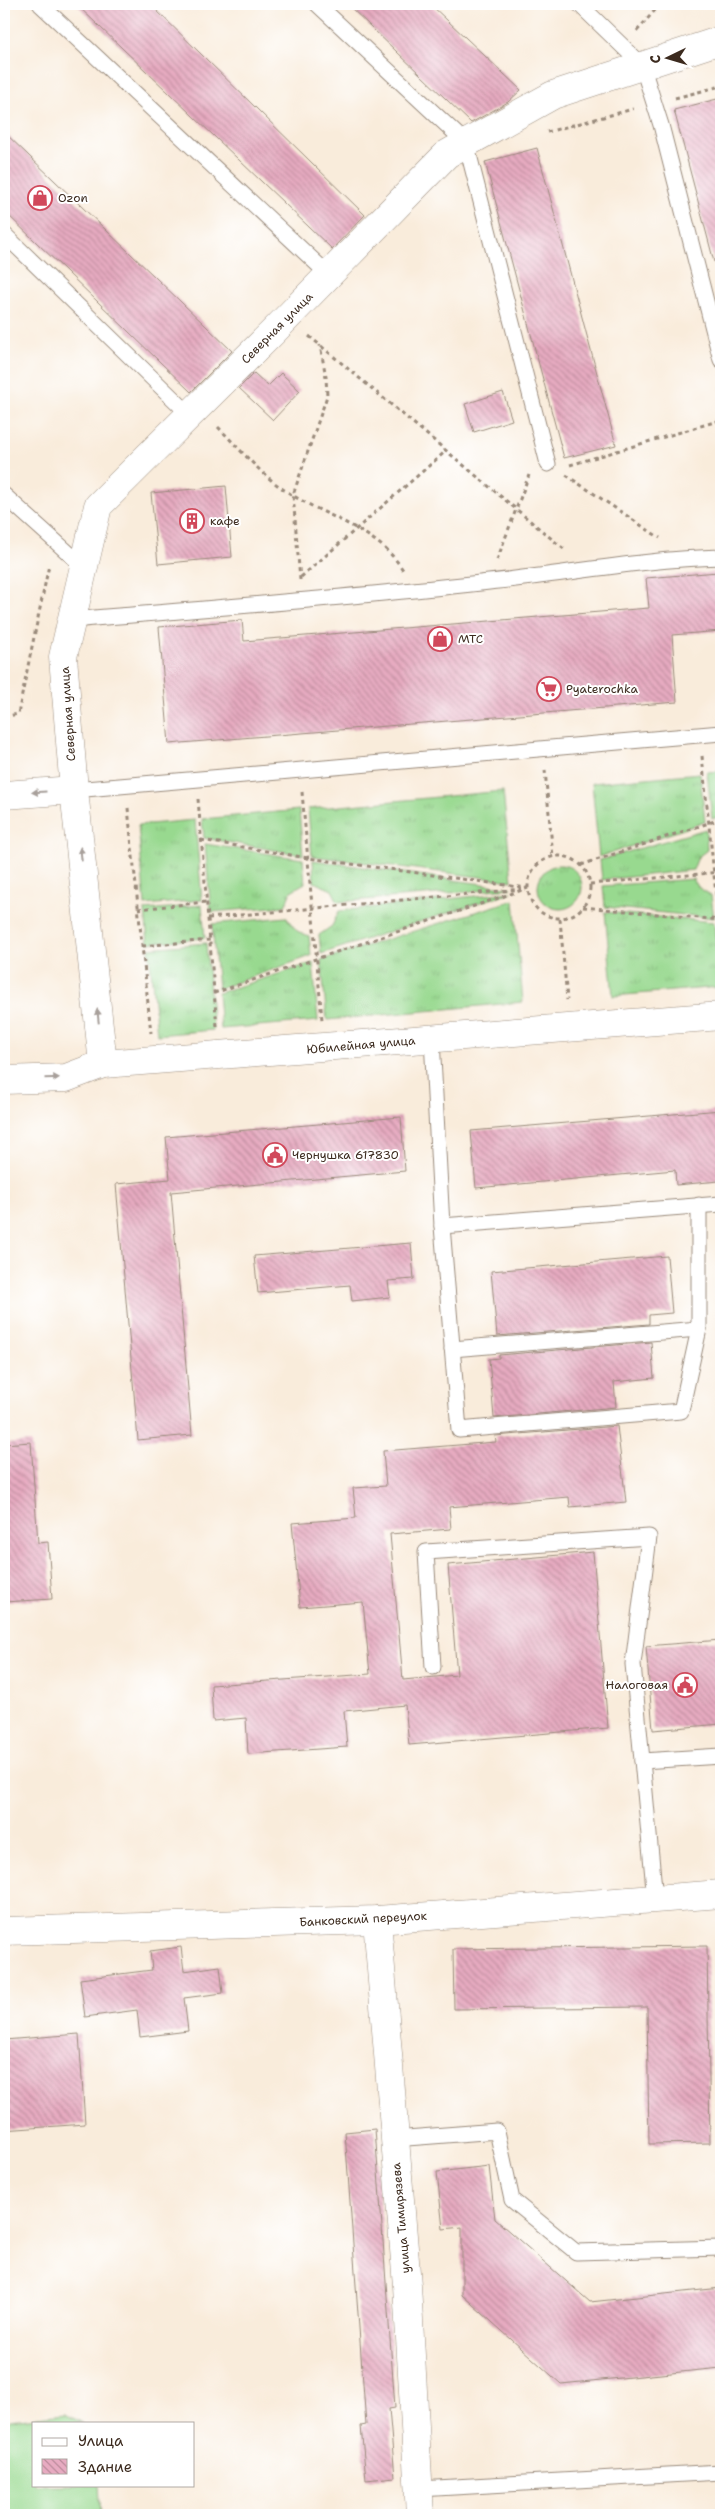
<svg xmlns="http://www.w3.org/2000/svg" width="725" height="2519" font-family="'Shantell Sans',sans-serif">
<defs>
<pattern id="grass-tufts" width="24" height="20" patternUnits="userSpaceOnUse" patternTransform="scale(1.25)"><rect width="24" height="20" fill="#98d98f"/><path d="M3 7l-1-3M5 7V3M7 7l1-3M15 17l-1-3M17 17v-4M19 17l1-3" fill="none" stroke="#84ba7b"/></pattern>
<pattern id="building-back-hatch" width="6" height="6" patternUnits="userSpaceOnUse" patternTransform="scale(1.25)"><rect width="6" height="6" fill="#e7abc1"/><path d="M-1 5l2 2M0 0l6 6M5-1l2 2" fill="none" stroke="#bc8b9c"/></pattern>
</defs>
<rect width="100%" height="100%" fill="#fff"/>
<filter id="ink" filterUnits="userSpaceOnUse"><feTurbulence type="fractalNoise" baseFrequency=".02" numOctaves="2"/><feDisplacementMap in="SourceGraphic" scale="10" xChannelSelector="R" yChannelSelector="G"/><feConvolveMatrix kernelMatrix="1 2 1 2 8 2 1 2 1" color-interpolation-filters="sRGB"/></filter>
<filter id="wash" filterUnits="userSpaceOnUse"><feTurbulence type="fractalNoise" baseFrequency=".0096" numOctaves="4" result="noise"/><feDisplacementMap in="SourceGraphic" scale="20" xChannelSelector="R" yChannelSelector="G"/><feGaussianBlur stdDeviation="1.12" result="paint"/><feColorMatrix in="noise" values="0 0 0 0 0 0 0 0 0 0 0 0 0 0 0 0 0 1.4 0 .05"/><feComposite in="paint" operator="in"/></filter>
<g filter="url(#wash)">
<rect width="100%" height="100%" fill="#f9ecdb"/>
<g fill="url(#grass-tufts)" stroke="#6a8256">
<polygon points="721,771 721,816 712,819 707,772"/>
<polygon points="700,773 705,822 599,857 592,783"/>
<polygon points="503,791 512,881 312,856 308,809"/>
<polygon points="299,810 303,855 204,838 202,819"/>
<polygon points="195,820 202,900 145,905 138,825"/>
<polygon points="706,829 707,850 698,857 693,870 602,880 600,860"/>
<polygon points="205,844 303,859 305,883 291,891 285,906 211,912"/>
<polygon points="313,860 511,888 338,902 332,890 314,882"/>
<circle cx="560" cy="887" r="22"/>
<polygon points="693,879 699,888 711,895 714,918 605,907 603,886"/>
<polygon points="512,892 321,954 319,935 332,926 339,911"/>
<polygon points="514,900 523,1002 327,1020 321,960"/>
<polygon points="202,905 205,938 148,943 145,910"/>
<polygon points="605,912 714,922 720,987 613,996"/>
<polygon points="286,917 297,931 309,936 311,956 218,989 212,924"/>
<polygon points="206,943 213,1030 157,1035 149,948"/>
<polygon points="313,963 318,1021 221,1029 218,993"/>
</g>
<polygon fill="#98d98f" stroke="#6a8256" points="65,2414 83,2423 34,2423 34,2485 99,2485 101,2515 4,2515 4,2426 10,2420"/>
<g id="blocks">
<g fill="url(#building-back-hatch)">
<polygon points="76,4 150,4 365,215 332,249"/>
<polygon points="347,4 430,4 521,90 508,102 471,123"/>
<polygon points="721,98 721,261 714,262 674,110"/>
<polygon points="4,132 232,351 191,392 4,211"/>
<polygon points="537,148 616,445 564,458 485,162"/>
<polygon points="254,373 268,386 281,373 300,391 273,420 239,388"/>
<polygon points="503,392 512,420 474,432 465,404"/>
<polygon points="226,486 232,557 158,564 151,493"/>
<polygon points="718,572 721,631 672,635 677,702 169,744 159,627 242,620 244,641 649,608 646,578"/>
<polygon points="721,1110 721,1166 718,1167 719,1181 676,1185 675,1170 476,1188 471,1131"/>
<polygon points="401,1117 405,1171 171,1192 192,1435 138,1440 116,1184 170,1179 166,1137"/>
<polygon points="411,1243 414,1279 388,1281 390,1297 352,1301 350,1285 258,1293 254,1256"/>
<polygon points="667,1256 672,1313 649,1315 649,1324 497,1336 491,1271"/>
<polygon points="651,1342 654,1378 614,1382 616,1407 494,1418 489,1359 499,1358 499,1355"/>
<polygon points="617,1426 626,1502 570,1507 569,1497 449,1507 451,1529 390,1534 403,1680 457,1675 448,1565 593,1552 608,1728 409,1745 405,1705 344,1711 347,1747 248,1754 246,1718 213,1721 211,1685 370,1674 363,1602 300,1607 292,1523 356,1518 353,1488 386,1486 383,1451 496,1442 495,1436"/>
<polygon points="31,1442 38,1543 48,1542 52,1599 4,1602 4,1444"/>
<polygon points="721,1640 721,1724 653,1730 646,1646"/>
<polygon points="707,1946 710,2143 649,2144 647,2007 454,2009 453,1949"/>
<polygon points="181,1947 184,1971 220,1966 223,1993 184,1998 188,2031 140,2037 137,2010 85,2017 80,1979 152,1970 150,1951"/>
<polygon points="79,2034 85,2124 4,2130 4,2040"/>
<polygon points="375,2129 395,2408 389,2409 395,2477 366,2480 361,2426 366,2425 345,2132"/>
<polygon points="489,2166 495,2219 590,2302 721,2288 721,2368 561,2384 462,2295 462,2227 443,2229 437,2172"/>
</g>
</g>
</g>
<g filter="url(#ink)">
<use href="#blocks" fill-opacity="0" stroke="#9a8b7c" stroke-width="1"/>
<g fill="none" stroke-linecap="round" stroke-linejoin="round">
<defs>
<g id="lane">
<polyline points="40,4 329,275"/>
<polyline points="317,4 466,143 548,464"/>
<polyline points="579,4 642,65 661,125 721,360"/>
<polyline points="4,234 190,415"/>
<polyline points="4,495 84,567"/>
<path d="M 72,620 C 211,608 350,598 489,582 C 567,574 643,559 721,557"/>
<polyline points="74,790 721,733"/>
<polyline points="432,1039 442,1226 459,1430 681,1411 699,1329 699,1205"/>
<polyline points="442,1226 721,1204"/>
<polyline points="452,1349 699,1329"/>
<polyline points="433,1667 426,1552 649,1537 633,1664 655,1899"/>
<polyline points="642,1761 721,1756"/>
<polyline points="394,2139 497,2131 512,2200 576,2252 721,2248"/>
<polyline points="419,2489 721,2472"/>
</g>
<g id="street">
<polyline points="4,795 74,790"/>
<polyline points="103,1064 74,790 63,657 98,506 273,332 447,154 553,95 721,40"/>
<polyline points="4,1080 66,1078 103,1064 721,1016"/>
<polyline points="377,1920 407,2285 420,2515"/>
<polyline points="4,1931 377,1920 721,1894"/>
</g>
</defs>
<use href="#lane" stroke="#9a8b7c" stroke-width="17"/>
<use href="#street" stroke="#9a8b7c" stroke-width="29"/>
<g stroke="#9a8b7c" stroke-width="3" stroke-dasharray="4 4" stroke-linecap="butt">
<polyline points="637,31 656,9 657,4"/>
<polyline points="675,98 721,86"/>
<polyline points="547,132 633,109"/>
<polyline points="309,336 565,550"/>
<path d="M 218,427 C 240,449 260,474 286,491 C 324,517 377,528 403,570"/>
<polyline points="570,465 721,420"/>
<polyline points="566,475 660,538"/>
<polyline points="497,560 529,475"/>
<polyline points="301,577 446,451"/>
<polyline points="300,580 293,495 327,396 326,377 320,345"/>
<polyline points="4,717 18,714 49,565"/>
<polyline points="702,756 721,944"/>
<polyline points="545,770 553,857"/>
<polyline points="302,792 322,1020"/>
<polyline points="198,799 217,1027"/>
<polyline points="128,808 151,1033"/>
<polyline points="201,840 308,858 527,888"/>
<circle cx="559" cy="887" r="31"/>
<polyline points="581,865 721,819"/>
<polyline points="590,884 721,872"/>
<polyline points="583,907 721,920"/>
<polyline points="138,909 206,902"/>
<polyline points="208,918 522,889"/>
<polyline points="560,919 567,1000"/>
<polyline points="142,946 210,940"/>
<polyline points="214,993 528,888"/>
</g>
<use href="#lane" stroke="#fff" stroke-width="15"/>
<use href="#street" stroke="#fff" stroke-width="28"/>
</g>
<defs><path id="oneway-solid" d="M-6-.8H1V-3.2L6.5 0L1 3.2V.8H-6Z" transform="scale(1.25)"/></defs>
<g fill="#a79f9a">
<use href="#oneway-solid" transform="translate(39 792) rotate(176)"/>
<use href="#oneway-solid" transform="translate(81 854) rotate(-96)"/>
<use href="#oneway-solid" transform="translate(98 1016) rotate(-96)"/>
<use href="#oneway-solid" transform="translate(52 1078) rotate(-2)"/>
</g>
</g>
<defs>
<symbol id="shop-ring" viewBox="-11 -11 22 22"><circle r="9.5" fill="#fff" stroke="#d1495b" stroke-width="1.5"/><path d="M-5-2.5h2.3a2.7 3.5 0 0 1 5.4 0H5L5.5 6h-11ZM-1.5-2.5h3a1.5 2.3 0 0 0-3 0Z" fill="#d1495b"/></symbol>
<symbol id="building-ring" viewBox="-11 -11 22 22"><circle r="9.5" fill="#fff" stroke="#d1495b" stroke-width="1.5"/><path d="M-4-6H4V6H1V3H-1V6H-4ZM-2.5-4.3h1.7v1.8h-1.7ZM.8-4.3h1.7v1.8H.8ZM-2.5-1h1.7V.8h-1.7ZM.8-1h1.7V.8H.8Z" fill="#d1495b"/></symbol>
<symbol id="supermarket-ring" viewBox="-11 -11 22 22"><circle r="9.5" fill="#fff" stroke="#d1495b" stroke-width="1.5"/><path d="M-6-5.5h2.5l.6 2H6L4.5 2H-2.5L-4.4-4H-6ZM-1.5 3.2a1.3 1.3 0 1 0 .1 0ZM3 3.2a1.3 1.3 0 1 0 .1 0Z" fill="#d1495b"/></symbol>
<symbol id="civic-ring" viewBox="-11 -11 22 22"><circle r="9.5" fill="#fff" stroke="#d1495b" stroke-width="1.5"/><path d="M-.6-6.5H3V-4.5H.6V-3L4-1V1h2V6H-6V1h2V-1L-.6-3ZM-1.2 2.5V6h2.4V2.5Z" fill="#d1495b"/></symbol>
</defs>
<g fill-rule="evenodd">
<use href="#shop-ring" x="26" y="184" width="28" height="28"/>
<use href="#building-ring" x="178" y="507" width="28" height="28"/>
<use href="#shop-ring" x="426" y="625" width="28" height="28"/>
<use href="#supermarket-ring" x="535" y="675" width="28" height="28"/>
<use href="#civic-ring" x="261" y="1141" width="28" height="28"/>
<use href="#civic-ring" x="671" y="1671" width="28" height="28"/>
</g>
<g text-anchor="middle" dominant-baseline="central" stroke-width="4" stroke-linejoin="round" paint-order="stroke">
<g font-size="12" fill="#3b2a1e" stroke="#fff" text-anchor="start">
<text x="58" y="198">Ozon</text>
<text x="210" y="521">кафе</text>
<text x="458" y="639">МТС</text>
<text x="566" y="689">Pyaterochka</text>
<text x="292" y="1155">Чернушка 617830</text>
<text x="668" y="1685" text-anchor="end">Налоговая</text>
</g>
<g font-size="12" fill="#3b2a1e" stroke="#fff">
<text transform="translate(277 328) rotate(-45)">Северная улица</text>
<text transform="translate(68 714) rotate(-94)">Северная улица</text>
<text transform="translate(361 1045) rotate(-5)">Юбилейная улица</text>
<text transform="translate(363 1919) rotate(-3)">Банковский переулок</text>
<text transform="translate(401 2218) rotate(-95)">улица Тимирязева</text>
</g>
</g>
<rect width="725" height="2519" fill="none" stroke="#fff" stroke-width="20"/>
<rect x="32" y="2422" width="162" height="65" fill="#ffffff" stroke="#b1aaa5"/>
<rect x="42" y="2438" width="25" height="8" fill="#ffffff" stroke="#b1aaa5"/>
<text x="78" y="2446" font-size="15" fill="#3b2a1e">Улица</text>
<rect x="42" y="2459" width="25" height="15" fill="url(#building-back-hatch)" stroke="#b1aaa5"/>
<text x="78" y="2472" font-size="15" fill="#3b2a1e">Здание</text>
<g transform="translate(668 58) rotate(265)" stroke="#ffffff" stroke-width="4" paint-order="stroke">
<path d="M0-4L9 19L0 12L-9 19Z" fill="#3b2a1e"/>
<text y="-8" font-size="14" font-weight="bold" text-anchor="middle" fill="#3b2a1e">С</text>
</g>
</svg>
